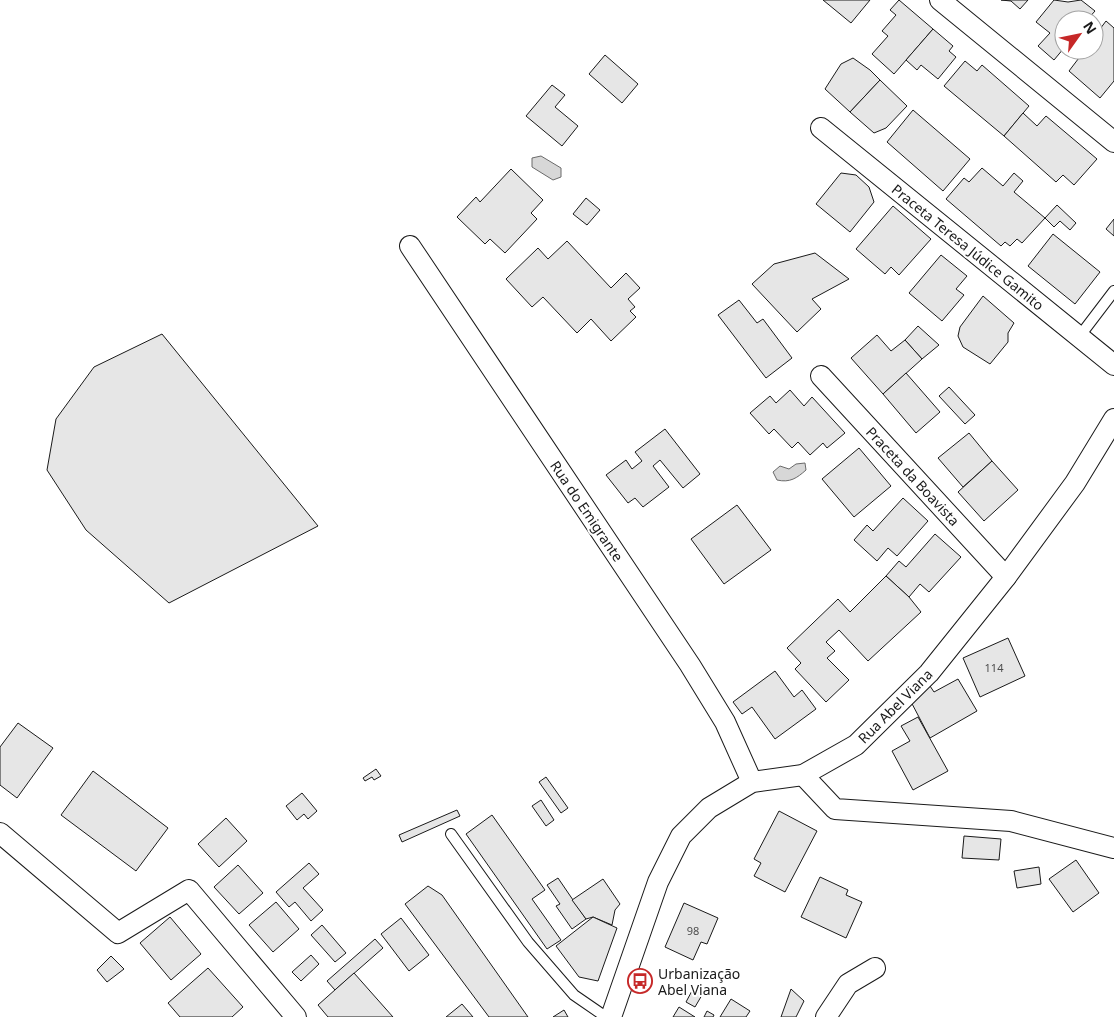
<svg xmlns="http://www.w3.org/2000/svg" width="1114" height="1017" font-family="'Noto Sans',sans-serif">
<rect width="100%" height="100%" fill="#fff"/>
<g fill="#d7d7d7" stroke="#6a6a6a">
<polygon points="541,156 561,168 561,177 553,180 532,167 532,158"/>
<path d="M 805,463 L 806,470 C 797,478 790,483 777,480 L 773,472 L 780,466 L 789,469 L 796,464 Z"/>
</g>
<g fill="#e6e6e6" stroke="#1a1a1a">
<polygon points="823,0 870,0 851,23"/>
<polygon points="899,0 933,29 894,74 872,54 888,36 882,31 896,15 890,10"/>
<polygon points="1001,0 1028,0 1020,9 1011,1"/>
<polygon points="1054,0 1068,2 1081,0 1095,11 1087,20 1064,20 1064,48 1054,60 1038,46 1050,33 1036,22"/>
<polygon points="1106,21 1114,28 1114,81 1100,98 1069,71 1085,50 1094,50 1094,37"/>
<polygon points="933,29 953,46 949,51 956,57 938,79 921,65 917,70 906,60"/>
<polygon points="605,55 638,84 622,103 589,74"/>
<polygon points="853,58 870,70 880,80 850,112 825,89 841,64"/>
<polygon points="965,61 977,71 982,65 1029,106 1004,136 944,86"/>
<polygon points="880,80 907,106 886,128 874,133 850,112"/>
<polygon points="552,85 565,95 555,107 578,126 562,146 526,116"/>
<polygon points="913,110 970,159 943,191 887,142"/>
<polygon points="1023,113 1037,126 1046,116 1097,159 1074,185 1063,175 1056,182 1004,136"/>
<polygon points="982,168 1003,186 1014,173 1023,181 1014,192 1045,218 1022,243 1017,239 1010,246 1005,242 1001,246 946,199 964,178 969,182"/>
<polygon points="511,169 543,200 531,213 537,219 505,253 490,239 485,244 457,217 476,197 480,202"/>
<polygon points="841,173 856,175 869,187 874,202 850,232 816,204"/>
<polygon points="586,198 600,210 587,225 573,214"/>
<polygon points="1057,205 1076,223 1070,230 1060,221 1054,227 1045,218"/>
<polygon points="893,206 931,239 899,275 891,267 885,274 856,249"/>
<polygon points="1114,219 1114,236 1106,229"/>
<polygon points="1053,234 1100,272 1075,304 1028,266"/>
<polygon points="567,241 611,288 626,273 640,288 628,299 635,307 630,311 636,317 611,341 591,319 577,333 543,297 532,307 506,279 538,248 548,259"/>
<polygon points="815,253 849,279 812,299 821,309 797,332 752,284 774,264"/>
<polygon points="941,255 967,276 956,289 964,295 942,321 909,293"/>
<polygon points="983,296 1014,323 1008,333 1008,342 990,364 963,347 958,336 960,327"/>
<polygon points="739,300 757,323 763,319 792,358 766,378 718,315"/>
<polygon points="918,326 939,345 922,359 905,340"/>
<polygon points="162,334 318,526 169,603 86,530 47,470 56,419 94,367"/>
<polygon points="877,335 891,351 905,340 922,359 883,394 851,358"/>
<polygon points="906,373 940,412 916,433 883,394"/>
<polygon points="949,387 975,415 965,424 939,396"/>
<polygon points="790,390 804,406 812,397 845,433 827,448 823,443 810,455 798,442 792,448 774,429 769,434 750,413 770,396 776,403"/>
<polygon points="665,429 700,474 683,488 660,460 653,466 669,487 643,507 635,498 628,503 606,475 626,460 632,469 642,461 635,452"/>
<polygon points="969,433 992,461 963,487 938,458"/>
<polygon points="859,448 891,486 854,517 822,479"/>
<polygon points="992,461 1018,490 984,521 958,492"/>
<polygon points="903,498 928,521 897,556 888,548 877,561 854,540 867,525 873,531"/>
<polygon points="737,505 771,550 724,584 691,539"/>
<polygon points="935,534 961,557 929,592 920,584 909,597 886,576 899,561 906,567"/>
<polygon points="886,576 909,597 921,612 868,661 839,630 826,642 835,651 827,658 849,680 826,702 795,669 801,663 787,648 838,599 850,612"/>
<polygon points="1008,638 1025,676 980,697 963,658"/>
<polygon points="775,671 794,697 802,690 816,709 775,739 752,707 742,714 733,702"/>
<polygon points="958,679 977,711 930,738 909,698 930,686 934,692"/>
<polygon points="918,717 948,771 913,790 892,751 910,741 901,726"/>
<polygon points="18,723 53,748 17,798 0,785 0,747"/>
<polygon points="376,769 381,776 374,780 372,777 365,781 363,778"/>
<polygon points="93,771 168,828 136,871 61,815"/>
<polygon points="546,777 568,808 561,813 539,782"/>
<polygon points="302,793 317,811 308,819 304,814 297,820 286,806"/>
<polygon points="541,800 554,820 546,826 532,806"/>
<polygon points="457,810 460,816 402,842 399,835"/>
<polygon points="779,811 817,831 785,892 754,876 761,863 754,859"/>
<polygon points="492,815 545,890 532,899 561,940 547,949 466,834"/>
<polygon points="226,818 247,841 219,867 198,844"/>
<polygon points="964,836 1001,839 999,860 962,858"/>
<polygon points="1076,860 1099,893 1073,912 1049,879"/>
<polygon points="309,863 319,874 303,888 323,910 311,921 295,902 289,907 276,892"/>
<polygon points="238,865 263,893 239,914 214,887"/>
<polygon points="1039,867 1041,884 1017,888 1014,871"/>
<polygon points="820,877 848,890 846,895 862,902 846,938 801,917"/>
<polygon points="558,878 586,919 572,929 556,906 560,904 547,885"/>
<polygon points="603,879 620,904 615,910 612,925 593,917 586,919 572,900"/>
<polygon points="428,886 442,895 528,1017 489,1017 405,904"/>
<polygon points="276,902 299,929 273,952 249,925"/>
<polygon points="684,903 718,918 707,944 701,942 693,960 665,947"/>
<polygon points="170,917 201,954 171,980 140,943"/>
<polygon points="593,917 617,928 598,981 579,977 556,946"/>
<polygon points="401,918 429,955 409,971 381,934"/>
<polygon points="322,925 346,953 335,962 311,935"/>
<polygon points="375,939 383,948 335,990 327,981"/>
<polygon points="311,955 319,964 301,981 292,972"/>
<polygon points="111,956 124,969 107,982 97,970"/>
<polygon points="208,968 243,1007 232,1017 180,1017 168,1003"/>
<polygon points="354,973 393,1017 328,1017 318,1005"/>
<polygon points="693,989 702,995 695,1007 686,1002"/>
<polygon points="791,989 804,1001 796,1017 781,1017"/>
<polygon points="731,999 750,1011 746,1017 720,1017"/>
<polygon points="462,1004 473,1017 446,1017"/>
<polygon points="679,1007 695,1017 673,1017"/>
<polygon points="564,1010 568,1017 553,1017"/>
<polygon points="707,1011 714,1015 713,1017 704,1017"/>
</g>
<g fill="none" stroke-linecap="round" stroke-linejoin="round">
<defs>
<g id="lane">
<polyline points="1079,337 1114,291"/>
<polyline points="451,834 528,942 574,995 606,1017"/>
</g>
<g id="street">
<polyline points="940,0 1114,142"/>
<polyline points="821,128 1114,365"/>
<polyline points="410,246 690,665 725,722 752,782"/>
<polyline points="821,376 1006,577"/>
<polyline points="803,775 835,809 1011,821 1114,848"/>
<polyline points="0,833 118,933 189,890 296,1017"/>
<polyline points="611,1017 658,882 681,836 709,808 752,782 803,775 856,745 929,673 1006,577 1075,483 1114,419"/>
<polyline points="826,1017 848,984 875,968"/>
</g>
</defs>
<use href="#lane" stroke="#1a1a1a" stroke-width="12"/>
<use href="#street" stroke="#1a1a1a" stroke-width="22"/>
<use href="#lane" stroke="#fff" stroke-width="10"/>
<use href="#street" stroke="#fff" stroke-width="20"/>
</g>
<defs>
<symbol id="bus-ring" viewBox="-11 -11 22 22"><circle r="9.5" fill="#fff" stroke="#c62828" stroke-width="1.5"/><path d="M-5-6H5V4H4V6H2V4H-2V6H-4V4H-5ZM-3.5-4V0h7V-4ZM-3.5 1.2v1.5H-2V1.2ZM2 1.2v1.5H3.5V1.2Z" fill="#c62828"/></symbol>
</defs>
<g fill-rule="evenodd">
<use href="#bus-ring" x="626" y="967" width="28" height="28"/>
</g>
<g text-anchor="middle" dominant-baseline="central" stroke-width="4" stroke-linejoin="round" paint-order="stroke">
<g font-size="11" fill="#4d4d4d">
<text x="994" y="667">114</text>
<text x="693" y="930">98</text>
</g>
<g font-size="14" fill="#1a1a1a" stroke="#fff">
<text transform="translate(968 247) rotate(39)">Praceta Teresa Júdice Gamito</text>
<text transform="translate(913 476) rotate(47)">Praceta da Boavista</text>
<text transform="translate(587 511) rotate(56)">Rua do Emigrante</text>
<text transform="translate(895 706) rotate(-45)">Rua Abel Viana</text>
</g>
<g font-size="14" fill="#1a1a1a" stroke="#fff" text-anchor="start">
<text x="658" y="973">Urbanização<tspan x="658" dy="16">Abel Viana</tspan></text>
</g>
</g>
<g transform="translate(1079 35) rotate(57)"><circle r="24" fill="#ffffff" stroke="#a3a3a3"/>
<path d="M0-4L9 19L0 12L-9 19Z" fill="#c62828"/>
<text y="-8" font-size="14" font-weight="bold" text-anchor="middle" fill="#1a1a1a">N</text>
</g>
</svg>
